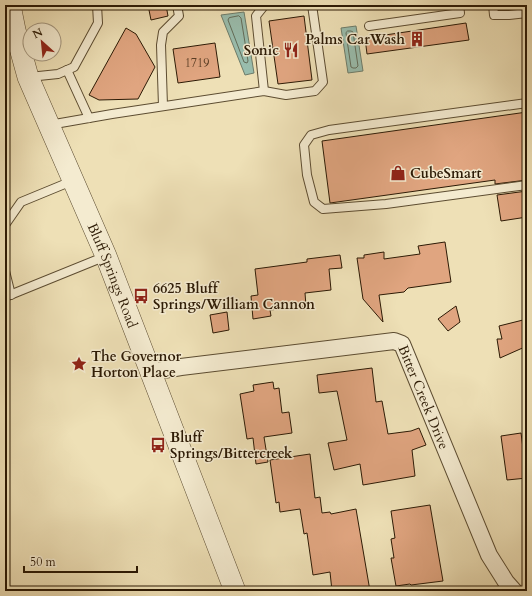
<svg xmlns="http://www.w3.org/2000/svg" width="532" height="596" font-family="Cardo,serif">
<rect width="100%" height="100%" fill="#eee0b6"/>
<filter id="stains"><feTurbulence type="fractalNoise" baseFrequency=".005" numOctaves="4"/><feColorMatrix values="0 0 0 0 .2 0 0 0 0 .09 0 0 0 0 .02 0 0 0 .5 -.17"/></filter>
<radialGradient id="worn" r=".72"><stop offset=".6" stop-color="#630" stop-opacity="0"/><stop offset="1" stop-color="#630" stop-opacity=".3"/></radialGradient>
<g fill="#99bdad" stroke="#6d7c6a">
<polygon points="244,12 254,73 245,75 221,15"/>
<polygon points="356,26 363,71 348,73 341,28"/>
</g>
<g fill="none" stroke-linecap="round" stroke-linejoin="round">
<g stroke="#626c59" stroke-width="1">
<polygon points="239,16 241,18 248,61 247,63 244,62 228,20 229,18"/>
<polygon points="348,31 351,31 353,32 358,66 356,68 353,68 351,67 346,33"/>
</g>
</g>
<g fill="#e0a580" stroke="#2c1a05">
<polygon points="148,5 166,5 168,16 151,20"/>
<polygon points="304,16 312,80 278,84 269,21"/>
<polygon points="466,23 469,40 367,54 365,38"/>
<polygon points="126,28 136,34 155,67 138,99 99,100 89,95"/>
<polygon points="215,43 220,77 178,83 173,49"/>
<polygon points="527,112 527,180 495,184 495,180 330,203 322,141"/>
<polygon points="527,191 527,217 501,221 497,195"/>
<polygon points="445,242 451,282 408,288 404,292 379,295 383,322 363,299 357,258 364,258 364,255 384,252 384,259 420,254 418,246"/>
<polygon points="340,255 342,268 329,269 331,290 305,293 306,306 270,310 271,316 253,319 251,296 258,295 255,269 307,262 307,259"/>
<polygon points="456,306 460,322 448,331 438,319"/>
<polygon points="227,312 229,330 213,333 210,315"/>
<polygon points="527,319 527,346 500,358 497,339 502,339 499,326"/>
<polygon points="372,368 376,402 382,401 388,434 411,431 419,428 426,445 412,450 415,476 363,485 360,464 334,470 328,443 347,440 337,391 319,393 317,375"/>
<polygon points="273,382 274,389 279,388 282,413 289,412 292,433 264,437 268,462 256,464 253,438 247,439 240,394 254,391 253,385"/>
<polygon points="521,433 527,478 507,480 501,436"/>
<polygon points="310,454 315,498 320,497 322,513 330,512 331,514 356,509 370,591 332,591 330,572 313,575 307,533 304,534 300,509 280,512 279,502 276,503 270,460"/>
<polygon points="430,505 443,581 411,585 410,584 396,586 391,558 394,558 391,539 395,538 391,511"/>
</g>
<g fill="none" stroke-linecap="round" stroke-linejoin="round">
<defs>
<g id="service">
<polyline points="493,5 494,15 509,15 527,13"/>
<polyline points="369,26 460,13 459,5"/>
<polyline points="67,70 89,118"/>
<polyline points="29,77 58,74 74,67 98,23 97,5"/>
<polyline points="264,91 256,16 264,6 266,5"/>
<polyline points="527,103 329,130 311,135 304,145 307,175 314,202 323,209 386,204 527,185"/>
<polyline points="163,106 161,45 163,32 179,16 177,5"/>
<polyline points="49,125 112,114 264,91 286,95 315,91 323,82 312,5"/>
<polyline points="5,225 21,202 72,181"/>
<polyline points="5,271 11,295"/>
<polyline points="5,297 106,256"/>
</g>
<g id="minor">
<path id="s1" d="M 151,372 L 181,367 L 394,341 L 402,344 L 489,555 L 506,582 L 514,591"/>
</g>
<g id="tertiary">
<path id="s2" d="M 10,5 L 15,30 L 28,77 L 106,256 L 235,591"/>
</g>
</defs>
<use href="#service" stroke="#5c4c31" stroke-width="10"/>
<use href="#minor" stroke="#5c4c31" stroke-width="18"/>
<use href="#tertiary" stroke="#5c4c31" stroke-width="22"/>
<use href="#service" stroke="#f4ebd0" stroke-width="8"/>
<use href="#minor" stroke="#f4ebd0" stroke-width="16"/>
<use href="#tertiary" stroke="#f4ebd0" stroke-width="21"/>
</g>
<defs>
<symbol id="building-bare" viewBox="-9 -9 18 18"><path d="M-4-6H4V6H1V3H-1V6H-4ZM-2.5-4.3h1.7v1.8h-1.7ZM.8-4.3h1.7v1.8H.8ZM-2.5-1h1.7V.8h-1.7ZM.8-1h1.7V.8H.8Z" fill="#8f2418" stroke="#f4ebd0" stroke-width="2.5" paint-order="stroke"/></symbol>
<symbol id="restaurant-bare" viewBox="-9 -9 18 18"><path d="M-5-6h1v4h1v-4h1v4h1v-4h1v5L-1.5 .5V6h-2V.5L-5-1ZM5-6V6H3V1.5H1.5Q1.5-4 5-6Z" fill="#8f2418" stroke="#f4ebd0" stroke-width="2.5" paint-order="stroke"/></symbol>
<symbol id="shop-bare" viewBox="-9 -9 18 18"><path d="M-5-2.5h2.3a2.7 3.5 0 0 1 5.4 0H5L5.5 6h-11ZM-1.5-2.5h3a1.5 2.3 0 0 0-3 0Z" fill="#8f2418" stroke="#f4ebd0" stroke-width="2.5" paint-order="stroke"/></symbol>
<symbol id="bus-bare" viewBox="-9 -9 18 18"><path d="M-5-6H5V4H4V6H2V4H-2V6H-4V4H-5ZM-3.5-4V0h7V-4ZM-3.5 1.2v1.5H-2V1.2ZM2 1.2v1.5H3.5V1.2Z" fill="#8f2418" stroke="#f4ebd0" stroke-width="2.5" paint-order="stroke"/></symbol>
<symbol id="sight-bare" viewBox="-9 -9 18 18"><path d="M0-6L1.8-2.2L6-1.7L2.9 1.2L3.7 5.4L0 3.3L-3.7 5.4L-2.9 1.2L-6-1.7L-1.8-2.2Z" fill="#8f2418" stroke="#f4ebd0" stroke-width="2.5" paint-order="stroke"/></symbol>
</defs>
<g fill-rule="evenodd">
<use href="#building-bare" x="406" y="28" width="22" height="22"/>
<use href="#restaurant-bare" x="280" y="39" width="22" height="22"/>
<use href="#shop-bare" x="387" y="162" width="22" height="22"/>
<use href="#bus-bare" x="130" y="285" width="22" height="22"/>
<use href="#sight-bare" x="68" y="353" width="22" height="22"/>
<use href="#bus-bare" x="147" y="434" width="22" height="22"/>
</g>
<g text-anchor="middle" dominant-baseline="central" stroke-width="3" stroke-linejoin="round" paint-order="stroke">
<g font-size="12" fill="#593d24">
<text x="197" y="63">1719</text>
</g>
<g font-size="14" font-weight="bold" fill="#2c1a05" stroke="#f4ebd0" text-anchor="start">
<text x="405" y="39" text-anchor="end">Palms CarWash</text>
<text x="279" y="50" text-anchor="end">Sonic</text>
<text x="410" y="173">CubeSmart</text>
<text x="153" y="288">6625 Bluff<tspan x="153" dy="16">Springs/William Cannon</tspan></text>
<text x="91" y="356">The Governor<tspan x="91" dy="16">Horton Place</tspan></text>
<text x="170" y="437">Bluff<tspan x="170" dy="16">Springs/Bittercreek</tspan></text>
</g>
<g font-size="14" fill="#2c1a05" stroke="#f4ebd0">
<text stroke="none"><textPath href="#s2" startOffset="290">Bluff Springs Road</textPath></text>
<text stroke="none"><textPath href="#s1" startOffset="311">Bitter Creek Drive</textPath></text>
</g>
</g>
<rect width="532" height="596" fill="none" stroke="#eee0b6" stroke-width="20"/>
<rect x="6" y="6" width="520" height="584" fill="none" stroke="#2c1a05" stroke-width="2"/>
<rect x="10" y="10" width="512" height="576" fill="none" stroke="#2c1a05"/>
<g transform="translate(42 42) rotate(333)"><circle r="19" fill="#f4ebd0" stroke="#a4977f"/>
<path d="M0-3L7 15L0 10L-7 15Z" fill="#8f2418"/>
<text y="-6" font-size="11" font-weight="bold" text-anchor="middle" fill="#2c1a05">N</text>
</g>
<path d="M24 566v6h113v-6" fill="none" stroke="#2c1a05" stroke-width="2"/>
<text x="30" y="566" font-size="12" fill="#2c1a05" stroke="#f4ebd0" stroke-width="3" paint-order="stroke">50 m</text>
<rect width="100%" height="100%" filter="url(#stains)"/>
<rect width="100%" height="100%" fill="url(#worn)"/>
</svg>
